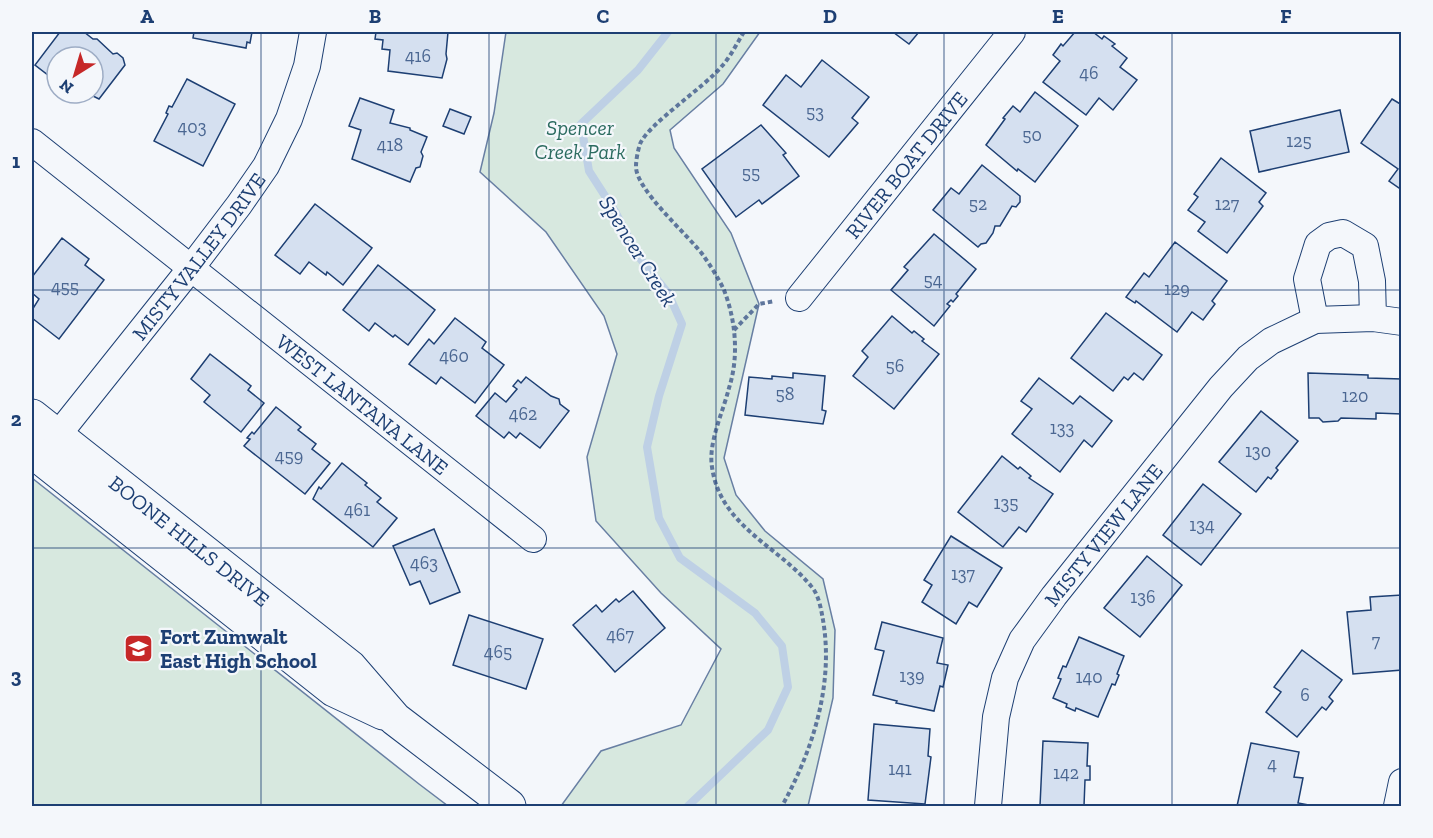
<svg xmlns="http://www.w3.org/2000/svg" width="1433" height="838" font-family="'Zilla Slab',serif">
<rect width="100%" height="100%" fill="#f4f7fb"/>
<g fill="#d7e8df" stroke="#687fa3" stroke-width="1.5">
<polygon points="506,32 760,32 723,84 670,130 674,148 731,233 759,304 724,458 736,495 765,531 823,579 835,630 833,698 808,806 561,806 601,751 681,725 721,649 661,593 596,521 587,457 617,354 604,316 546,232 480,172 494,113"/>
<polygon points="32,478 419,784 448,806 32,806"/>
</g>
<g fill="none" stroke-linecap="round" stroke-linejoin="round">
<polyline stroke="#bed0e5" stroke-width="8" points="668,32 638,70 581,124 589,171 616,213 638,256 668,293 682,324 659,396 647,447 659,518 680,558 755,613 782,646 788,687 768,730 688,806"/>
</g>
<g fill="#d5e0f0" stroke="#1d3f73" stroke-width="1.5">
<polygon points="60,32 84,32 93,39 97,39 113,54 117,53 123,58 125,65 99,99 87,93 93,93 93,57 57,57 57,82 35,65"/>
<polygon points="194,32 252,32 250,43 247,42 246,48 193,38"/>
<polygon points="376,32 448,32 446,54 447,59 442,78 388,71 390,50 382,49 383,40 375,39"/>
<polygon points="893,32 919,32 909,44"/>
<polygon points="1075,32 1093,32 1102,39 1104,36 1115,44 1112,46 1127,58 1120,67 1137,80 1113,110 1099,98 1086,115 1043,82 1060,61 1053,55 1061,44 1063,46"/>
<polygon points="822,60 869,97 852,118 858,123 829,157 763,105 786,75 801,87"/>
<polygon points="187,79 235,104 203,166 154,141 168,114 166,113 169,106 172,107"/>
<polygon points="1035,92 1078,126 1035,182 1018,169 1017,171 986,145 1005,119 1003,118 1013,106 1020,112"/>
<polygon points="360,98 394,110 390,123 410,128 410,130 427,137 421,152 423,156 420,167 416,168 410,182 352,159 361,130 349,126"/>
<polygon points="1392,99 1402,105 1402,190 1389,181 1398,169 1361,143"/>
<polygon points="450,109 471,117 464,134 443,126"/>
<polygon points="1340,110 1349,152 1259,172 1250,131"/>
<polygon points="761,125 786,153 783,155 799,176 762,204 759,200 736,217 702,169"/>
<polygon points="1221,158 1266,193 1259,202 1263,206 1227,253 1198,231 1205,222 1188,210 1198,197 1194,194"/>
<polygon points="982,165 1020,196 1020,202 1016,207 1012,206 1000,226 995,226 993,233 986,243 981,244 978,247 933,210 951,188 959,194"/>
<polygon points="315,204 372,248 343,285 327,272 326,275 309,262 300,274 275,255"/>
<polygon points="934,234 976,269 956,294 958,296 953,302 951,300 947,304 950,306 934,326 891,290 908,270 904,267"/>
<polygon points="62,238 89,259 85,265 104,280 59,339 32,318 32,310 39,299 32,293 32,277"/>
<polygon points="1175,242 1227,281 1212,301 1215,304 1203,320 1192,312 1177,332 1136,301 1135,303 1126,297 1144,273 1149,277"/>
<polygon points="378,265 435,310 408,345 395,335 393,337 375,323 369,331 343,310"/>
<polygon points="1106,313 1162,355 1143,380 1134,373 1128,380 1124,377 1113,391 1071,358"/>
<polygon points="892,316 912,333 914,331 924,339 922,341 939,354 894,409 853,376 868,357 862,351"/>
<polygon points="455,318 486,342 482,348 504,365 475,403 441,377 436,384 409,364 429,339 434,344"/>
<polygon points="210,354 251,386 248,390 264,403 241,432 204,402 210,395 191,379"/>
<polygon points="793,373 825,376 822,410 826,411 823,424 745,415 749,377 772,379 772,376 793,378"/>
<polygon points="1308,373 1368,375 1368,378 1402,379 1402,414 1376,413 1376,419 1341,418 1338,421 1323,422 1319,418 1309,418"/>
<polygon points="526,377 551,396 559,399 560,404 569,411 540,448 520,433 516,438 509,432 504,438 476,416 495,393 506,402 517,389 513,386 518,380 521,383"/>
<polygon points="1039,378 1073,404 1080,396 1112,421 1092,447 1084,440 1060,472 1012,434 1032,409 1021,401"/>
<polygon points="276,407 301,427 298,430 316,444 312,449 330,463 305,494 244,446 250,439 247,438 252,432 254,434"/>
<polygon points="1261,411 1298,441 1276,468 1278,470 1271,479 1268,477 1256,492 1219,462"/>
<polygon points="1002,456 1018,469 1020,467 1031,476 1029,478 1053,494 1026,532 1019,527 1003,547 958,512"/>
<polygon points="342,463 367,483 365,485 381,498 377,502 397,518 373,547 313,499 319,487 321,489"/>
<polygon points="1203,484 1241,514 1201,565 1163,535"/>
<polygon points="434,529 460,592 430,604 420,581 410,585 393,546"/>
<polygon points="951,536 1002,568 977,607 969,602 956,624 922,602 932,585 924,580"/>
<polygon points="1147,556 1182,585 1140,637 1104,608"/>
<polygon points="633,591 665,628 615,672 573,625 596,605 602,612 616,599 619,602"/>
<polygon points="1402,595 1402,670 1353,674 1347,612 1371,610 1370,597"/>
<polygon points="469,615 543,639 526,689 453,665"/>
<polygon points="882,622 943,638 937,663 948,665 943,687 940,686 934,711 896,703 897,701 873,695 884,651 875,649"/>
<polygon points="1079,637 1124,656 1117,674 1119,675 1115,685 1112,684 1098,717 1076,708 1075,711 1066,707 1067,704 1053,698 1061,679 1058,678 1063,666 1066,667"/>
<polygon points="1302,650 1342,680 1329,697 1333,701 1326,710 1322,707 1297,737 1266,712 1281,692 1274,687"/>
<polygon points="874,724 930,729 928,756 931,757 925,804 868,800"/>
<polygon points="1043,741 1088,743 1087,766 1090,766 1090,780 1085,780 1084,806 1040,806"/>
<polygon points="1251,743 1299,752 1294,777 1303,778 1298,803 1314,806 1237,806"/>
</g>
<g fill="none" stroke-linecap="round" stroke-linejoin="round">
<defs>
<g id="street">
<path id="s1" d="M 32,142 L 533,539"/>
<path id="s2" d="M 799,298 L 1012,32"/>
<polyline points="1315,320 1307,279 1318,244 1329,236 1343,233 1365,246 1372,281 1373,318"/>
<path id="s3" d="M 45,451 L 191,268 L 239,205 L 266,166 L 289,119 L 307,66 L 313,32"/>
<path id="s4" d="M 988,806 L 996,717 L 1005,678 L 1022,640 L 1054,596 L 1221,387 L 1248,358 L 1271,341 L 1315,320 L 1373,318 L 1402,322"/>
<polyline points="1397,806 1402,782"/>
</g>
<g id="secondary">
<path id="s5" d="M 32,416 L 350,667 L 395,719 L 509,806"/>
<polyline points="32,451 334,690 383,713"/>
</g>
</defs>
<use href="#street" stroke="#1d3f73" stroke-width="28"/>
<use href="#secondary" stroke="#1d3f73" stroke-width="35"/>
<g stroke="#5e769c" stroke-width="4" stroke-dasharray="4.5 3" stroke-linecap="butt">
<path d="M 744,32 C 737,43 731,56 722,66 C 705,87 648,124 640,144 C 638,150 636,160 636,166 C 635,189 688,235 703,255 C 710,265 719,279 724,290 C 736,321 739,357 729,388 C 723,412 708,443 712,467 C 720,526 778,546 811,586 C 819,595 821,609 823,620 C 834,684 813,750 782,806"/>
<polyline points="734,330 759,304 775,301"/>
</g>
<use href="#street" stroke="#f4f7fb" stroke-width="26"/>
<use href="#secondary" stroke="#f4f7fb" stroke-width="33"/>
</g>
<path fill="none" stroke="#1d3f73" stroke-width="1.5" stroke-opacity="0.55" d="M 261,32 L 261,806M 489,32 L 489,806M 716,32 L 716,806M 944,32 L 944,806M 1172,32 L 1172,806M 32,290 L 1402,290M 32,548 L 1402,548"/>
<defs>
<symbol id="school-square" viewBox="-11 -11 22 22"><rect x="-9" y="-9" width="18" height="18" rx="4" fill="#c62828" stroke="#f4f7fb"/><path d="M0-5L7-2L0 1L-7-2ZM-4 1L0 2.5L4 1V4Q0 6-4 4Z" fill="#fff"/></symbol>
</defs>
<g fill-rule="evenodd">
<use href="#school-square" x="122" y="632" width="33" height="33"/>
</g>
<g text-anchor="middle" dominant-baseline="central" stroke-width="4.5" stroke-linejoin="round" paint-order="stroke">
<g font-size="18" fill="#4b6792">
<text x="418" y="56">416</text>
<text x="1089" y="73">46</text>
<text x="815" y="112">53</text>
<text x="192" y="127">403</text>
<text x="1032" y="135">50</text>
<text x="1299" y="141">125</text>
<text x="390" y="145">418</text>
<text x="751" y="173">55</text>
<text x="978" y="204">52</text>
<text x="1227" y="204">127</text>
<text x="933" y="280">54</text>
<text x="65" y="287">455</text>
<text x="1177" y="289">129</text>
<text x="454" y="356">460</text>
<text x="895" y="366">56</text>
<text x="785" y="394">58</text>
<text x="1355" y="396">120</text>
<text x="523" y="414">462</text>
<text x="1062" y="428">133</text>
<text x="1258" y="451">130</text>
<text x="289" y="456">459</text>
<text x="1006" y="503">135</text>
<text x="357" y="510">461</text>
<text x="1202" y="525">134</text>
<text x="424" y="563">463</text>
<text x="963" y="574">137</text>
<text x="1143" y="597">136</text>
<text x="620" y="635">467</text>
<text x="1376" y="641">7</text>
<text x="498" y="652">465</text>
<text x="912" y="676">139</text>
<text x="1089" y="677">140</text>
<text x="1305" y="695">6</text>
<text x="1272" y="764">4</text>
<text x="900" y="769">141</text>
<text x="1066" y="773">142</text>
</g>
<g font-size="21" font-style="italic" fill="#2c6c60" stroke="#f4f7fb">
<text x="580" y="127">Spencer<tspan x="580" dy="24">Creek Park</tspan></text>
</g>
<g font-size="21" fill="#1d3f73" stroke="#f4f7fb">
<text stroke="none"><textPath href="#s2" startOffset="171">RIVER BOAT DRIVE</textPath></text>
<text stroke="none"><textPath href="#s3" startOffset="248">MISTY VALLEY DRIVE</textPath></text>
<text stroke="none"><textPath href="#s1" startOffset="422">WEST LANTANA LANE</textPath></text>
<text stroke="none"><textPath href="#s4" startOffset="304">MISTY VIEW LANE</textPath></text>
<text stroke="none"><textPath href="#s5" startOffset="201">BOONE HILLS DRIVE</textPath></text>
</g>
<g font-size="21" font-weight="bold" fill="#1d3f73" stroke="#f4f7fb" text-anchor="start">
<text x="160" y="636">Fort Zumwalt<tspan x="160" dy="24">East High School</tspan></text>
</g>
<g font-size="22" font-style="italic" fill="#1d3f73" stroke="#f4f7fb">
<text transform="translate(638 251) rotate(58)">Spencer Creek</text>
</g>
</g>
<rect width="1433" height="838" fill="none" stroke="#f4f7fb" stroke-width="66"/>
<g transform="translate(75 75) rotate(217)"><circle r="28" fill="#f4f7fb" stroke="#9eadc5" stroke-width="1.5"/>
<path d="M0-4.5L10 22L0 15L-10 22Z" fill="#c62828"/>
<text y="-9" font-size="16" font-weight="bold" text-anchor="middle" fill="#1d3f73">N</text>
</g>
<rect x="33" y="33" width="1367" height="772" fill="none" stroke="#1d3f73" stroke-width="2"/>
<g font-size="20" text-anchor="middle" font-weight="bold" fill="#1d3f73">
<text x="147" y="23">A</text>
<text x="375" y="23">B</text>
<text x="603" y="23">C</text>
<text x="830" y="23">D</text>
<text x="1058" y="23">E</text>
<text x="1286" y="23">F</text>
<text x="16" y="168">1</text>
<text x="16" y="426">2</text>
<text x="16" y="683">3</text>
</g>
</svg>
